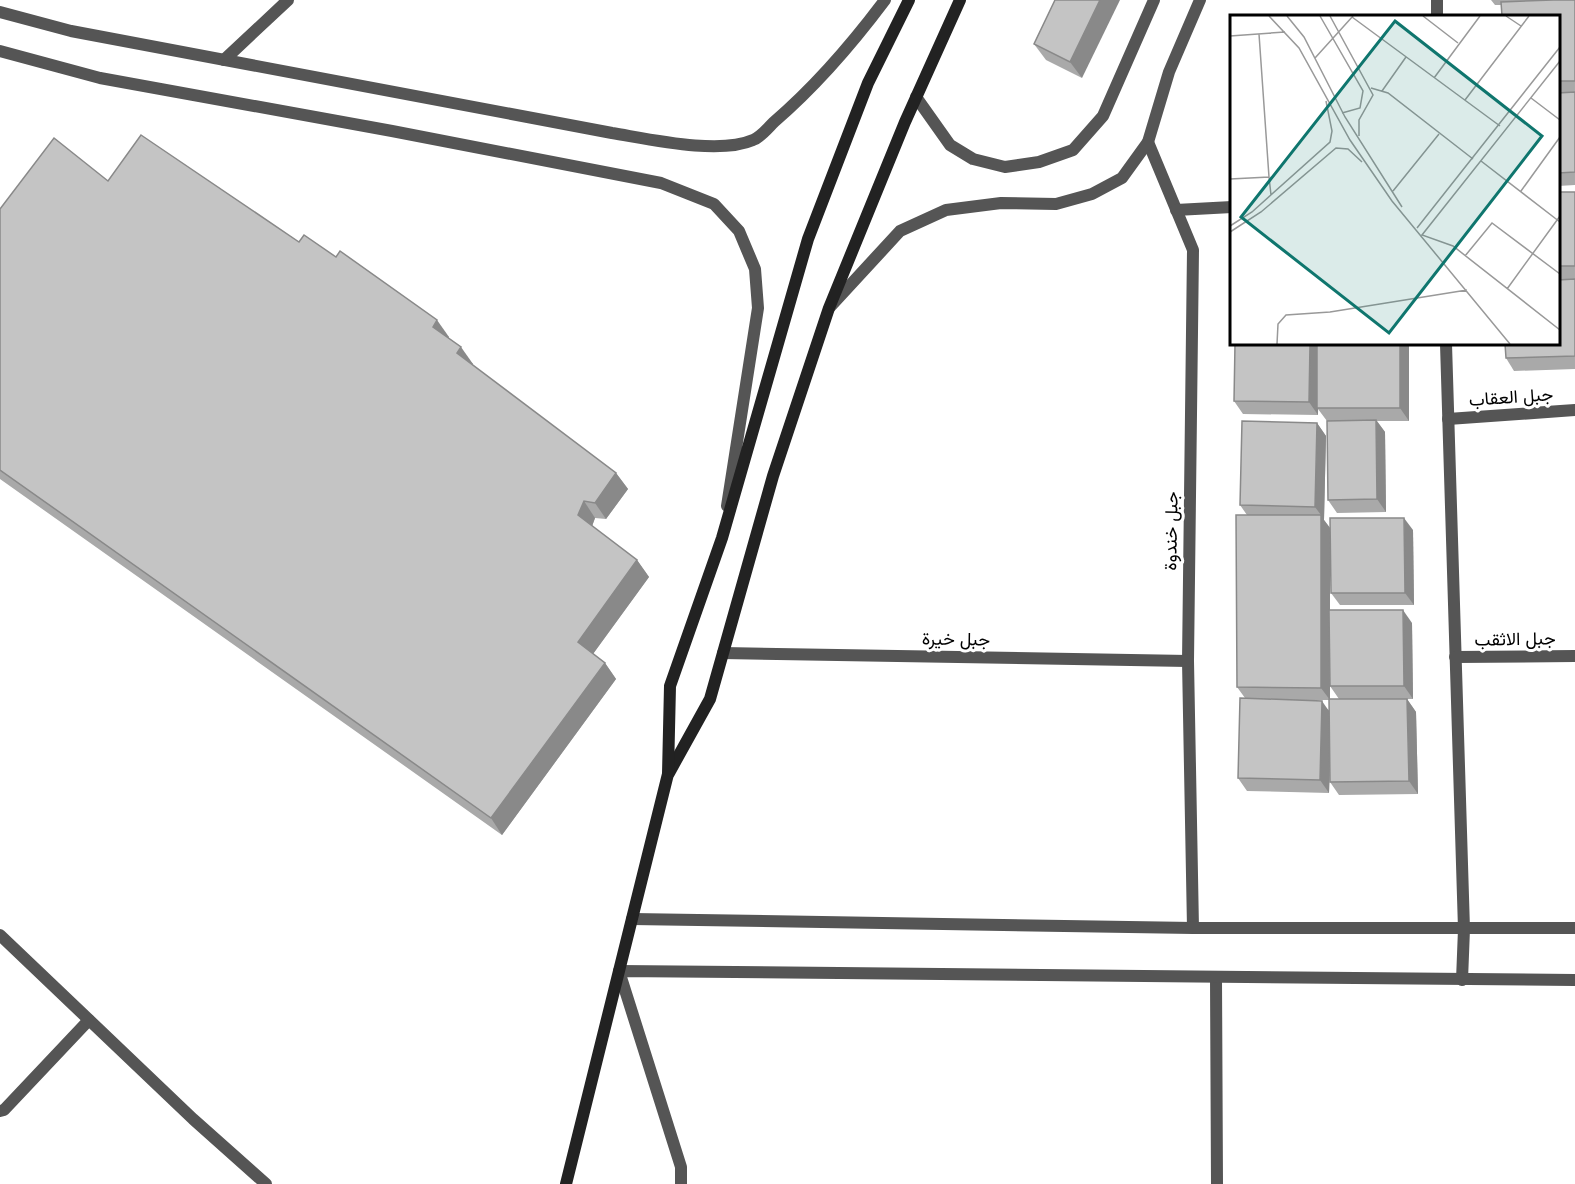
<svg xmlns="http://www.w3.org/2000/svg" width="1575" height="1184" font-family="Arial,Vazirmatn,sans-serif">
<rect width="100%" height="100%" fill="#fff"/>
<g fill="none" stroke-linecap="round" stroke-linejoin="round">
<polyline stroke="#555" stroke-width="12" points="0,1111 4,1110 89,1020"/>
<g stroke="#555" stroke-width="12">
<polyline points="1437,0 1437,16"/>
<path d="M 0,12 L 71,31 L 612,133 C 649,139 719,155 753,140 C 761,137 768,128 774,122 C 816,86 852,44 885,0"/>
<polyline points="0,51 100,78 392,131 661,183 714,204 739,231 755,269 758,308 727,506"/>
<polyline points="224,60 288,0"/>
<polyline points="916,97 950,145 973,159 1005,167 1039,162 1073,150 1103,116 1154,0"/>
<polyline points="1148,142 1193,250 1188,661 1193,928"/>
<polyline points="1176,210 1232,207"/>
<polyline points="830,307 900,231 946,210 1001,203 1056,204 1092,194 1122,178 1148,142 1169,72 1200,0"/>
<polyline points="1446,344 1464,929 1462,980"/>
<polyline points="1448,419 1575,410"/>
<polyline points="723,653 1188,661"/>
<polyline points="1455,657 1575,656"/>
<polyline points="632,919 1193,928 1575,928"/>
<polyline points="0,935 193,1119 266,1184"/>
<polyline points="1216,978 1217,1184"/>
<polyline points="681,1184 681,1167 619,971 1575,980"/>
</g>
<g stroke="#222" stroke-width="12">
<polyline points="669,773 710,699 773,476 829,308 905,122 960,0"/>
<polyline points="566,1184 668,774 670,686 722,538 808,239 868,83 909,0"/>
</g>
</g>
<g fill="#a9a9a9" fill-rule="evenodd">
<polygon points="1055,0 1082,78 1046,60 1034,44"/>
<polygon points="1491,0 1575,0 1575,185 1558,186 1558,16 1502,5 1495,5"/>
<polygon points="108,181 299,242 449,337 448,338 473,364 472,365 616,473 628,489 606,519 595,518 592,526 637,560 649,577 593,654 605,663 616,679 502,835 0,479 0,209"/>
<rect x="1558" y="192" width="17" height="87"/>
<polygon points="1575,279 1575,369 1514,371 1506,358"/>
<polygon points="1235,344 1409,344 1409,421 1377,421 1385,432 1386,512 1337,513 1328,500 1327,421 1318,409 1318,415 1243,414 1234,401"/>
<path d="M 1317,423 L 1326,436 L 1324,520 L 1330,528 L 1330,610 L 1412,623 L 1413,699 L 1339,699 L 1330,686 L 1330,699 L 1407,699 L 1416,712 L 1418,794 L 1339,795 L 1330,782 L 1330,770 L 1329,793 L 1247,791 L 1238,778 L 1245,698 L 1237,687 L 1247,515 L 1240,505 ZM 1306,700 L 1329,700 L 1329,710 Z"/>
<polygon points="1413,530 1414,605 1340,605 1331,593"/>
</g>
<g fill="#898989">
<polygon points="1100,0 1120,0 1082,78 1070,62"/>
<polygon points="437,320 449,337 445,343 433,327"/>
<polygon points="1310,344 1319,344 1318,415 1309,402"/>
<polygon points="1400,344 1409,344 1409,421 1400,408"/>
<polygon points="461,347 473,364 468,370 457,353"/>
<polygon points="1376,420 1385,432 1386,512 1377,499"/>
<polygon points="1317,423 1326,436 1324,520 1330,528 1330,700 1321,688 1321,515 1315,507"/>
<polygon points="616,473 628,489 606,519 595,503"/>
<polygon points="584,501 595,518 590,532 578,515"/>
<polygon points="1404,518 1413,530 1414,605 1405,593"/>
<polygon points="637,560 649,577 590,658 578,642"/>
<polygon points="1403,610 1412,623 1413,699 1404,686"/>
<polygon points="605,663 616,679 502,835 491,818"/>
<polygon points="1407,699 1416,712 1418,794 1409,781"/>
<polygon points="1322,701 1331,714 1329,793 1320,780"/>
</g>
<g fill="#c4c4c4" stroke="#898989" stroke-width="1.5">
<polygon points="1055,0 1100,0 1070,62 1034,44"/>
<polygon points="1553,0 1575,0 1575,81 1558,81 1558,16 1502,16 1501,2"/>
<polygon points="1575,92 1575,172 1558,173 1558,93"/>
<polygon points="141,135 299,242 304,235 336,257 340,251 437,320 433,327 461,347 457,353 616,473 595,503 584,501 578,515 637,560 578,642 605,663 491,818 0,470 0,209 54,138 108,181"/>
<rect x="1558" y="192" width="17" height="74"/>
<polygon points="1575,279 1575,356 1506,358 1505,344 1558,344 1558,280"/>
<polygon points="1235,344 1310,344 1309,402 1234,401"/>
<rect x="1317" y="344" width="83" height="64"/>
<polygon points="1376,420 1377,499 1328,500 1327,421"/>
<polygon points="1242,421 1317,423 1315,507 1240,505"/>
<polygon points="1236,515 1321,515 1321,688 1237,687"/>
<polygon points="1330,518 1404,518 1405,593 1331,593"/>
<polygon points="1329,610 1403,610 1404,686 1330,686"/>
<polygon points="1240,698 1322,701 1320,780 1238,778"/>
<polygon points="1329,699 1407,699 1409,781 1330,782"/>
</g>
<g text-anchor="middle" dominant-baseline="central" stroke-width="6" stroke-linejoin="round" paint-order="stroke">
<g font-size="18" fill="#000" stroke="#fff">
<text transform="translate(1511 397) rotate(-4)">جبل العقاب</text>
<text transform="translate(1171 531) rotate(-89)">جبل خندوة</text>
<text transform="translate(956 639) rotate(1)">جبل خيرة</text>
<text transform="translate(1515 639) rotate(-1)">جبل الاثقب</text>
</g>
</g>
<g transform="translate(1230 15)">
<rect width="330" height="330" fill="#fff"/>
<path fill="none" stroke="#999" stroke-width="1.5" d="M 39,1 L 69,33 L 120,125 L 162,186 L 280,329M 57,1 L 74,22 L 115,102 L 172,192M 90,1 L 133,76 L 130,93 L 112,98M 100,1 L 143,80 L 129,105 L 129,121M 193,1 L 228,28M 276,1 L 291,11M 122,2 L 270,111M 0,21 L 55,17M 85,43 L 123,1M 330,46 L 192,220 L 223,231 L 330,315M 204,63 L 250,1M 141,73 L 158,78 L 243,144M 152,76 L 176,42M 301,83 L 330,105M 235,85 L 299,1M 251,146 L 330,207M 39,162 L 41,180M 0,164 L 39,162 L 29,19M 163,176 L 209,119M 291,176 L 330,122M 0,211 L 22,197 L 100,127 L 102,116 L 96,86M 187,213 L 330,32M 0,217 L 31,197 L 106,133 L 118,134 L 132,147M 235,241 L 262,208 L 330,259M 277,274 L 330,201M 47,329 L 48,309 L 56,300 L 100,297 L 237,275"/>
<path fill="#0f766e" fill-opacity="0.15" stroke="#0f766e" stroke-width="3" d="M 165,6 L 312,121 L 159,318 L 11,202 Z"/>
<rect width="330" height="330" fill="none" stroke="#000" stroke-width="3"/>
</g>
</svg>
